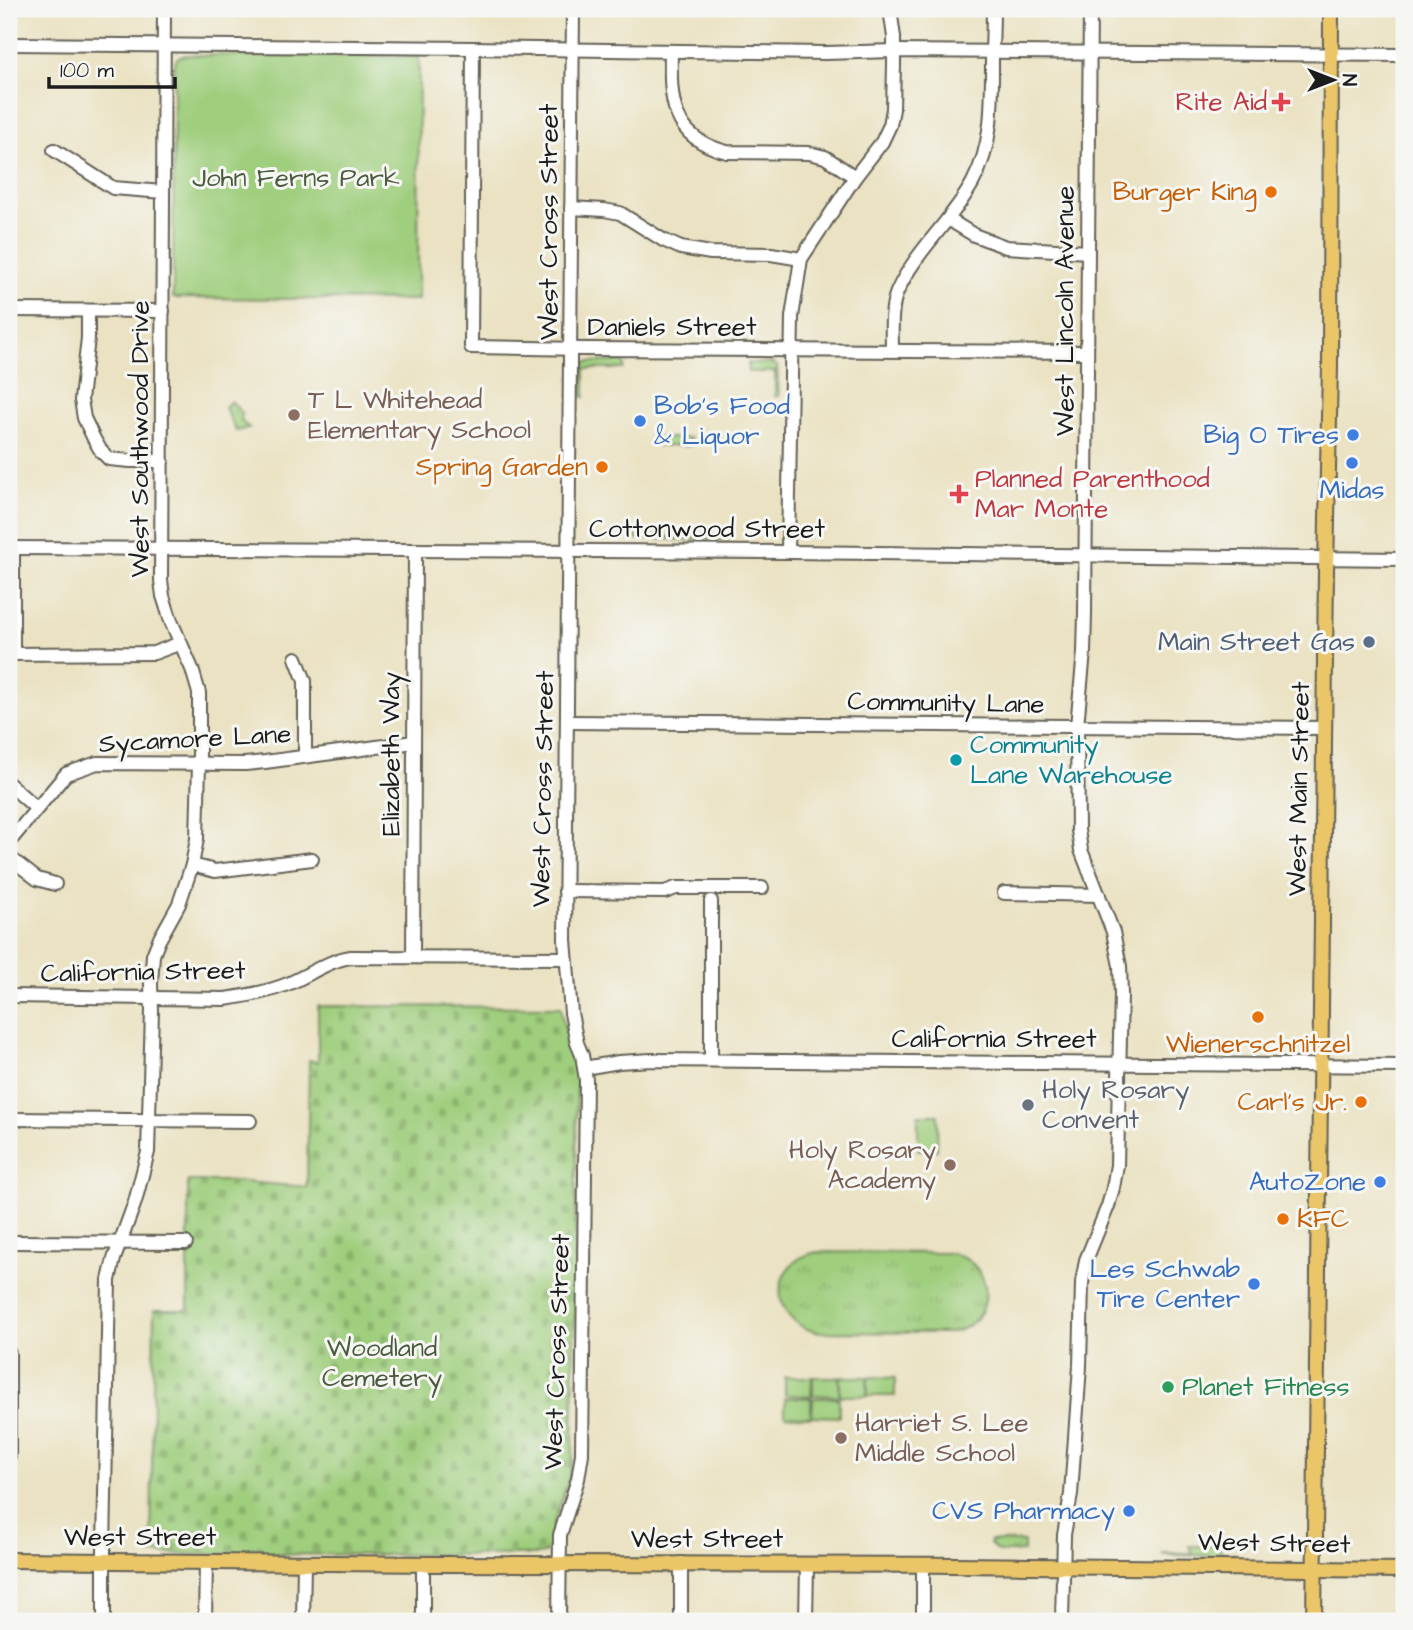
<svg xmlns="http://www.w3.org/2000/svg" width="1413" height="1630" font-family="'Architects Daughter',sans-serif">
<defs>
<pattern id="grass-tufts" width="24" height="20" patternUnits="userSpaceOnUse" patternTransform="scale(1.75)"><rect width="24" height="20" fill="#9fce7d"/><path d="M3 7l-1-3M5 7V3M7 7l1-3M15 17l-1-3M17 17v-4M19 17l1-3" fill="none" stroke="#88b06b"/></pattern>
<pattern id="cemetery-stones" width="16" height="16" patternUnits="userSpaceOnUse" patternTransform="scale(1.75)"><rect width="16" height="16" fill="#9fce7d"/><path d="M2 7V4a2 2 0 0 1 4 0v3zM10 15v-3a2 2 0 0 1 4 0v3z" fill="#88b06b"/></pattern>
</defs>
<rect width="100%" height="100%" fill="#f6f6f2"/>
<filter id="ink" filterUnits="userSpaceOnUse"><feTurbulence type="fractalNoise" baseFrequency=".0143" numOctaves="2"/><feDisplacementMap in="SourceGraphic" scale="14" xChannelSelector="R" yChannelSelector="G"/><feConvolveMatrix kernelMatrix="1 2 1 2 8 2 1 2 1" color-interpolation-filters="sRGB"/></filter>
<filter id="wash" filterUnits="userSpaceOnUse"><feTurbulence type="fractalNoise" baseFrequency=".00686" numOctaves="4" result="noise"/><feDisplacementMap in="SourceGraphic" scale="28" xChannelSelector="R" yChannelSelector="G"/><feGaussianBlur stdDeviation="1.57" result="paint"/><feColorMatrix in="noise" values="0 0 0 0 0 0 0 0 0 0 0 0 0 0 0 0 0 1.4 0 .05"/><feComposite in="paint" operator="in"/></filter>
<g filter="url(#wash)">
<rect width="100%" height="100%" fill="#eae2c2"/>
<g fill="url(#grass-tufts)" stroke="#5e754c" stroke-width="2">
<path d="M 624,361 L 624,369 L 585,369 L 585,397 L 582,397 C 582,387 578,369 587,362 Z"/>
<polygon points="748,363 773,363 777,366 779,396 775,396 775,372 748,372"/>
<polygon points="231,401 242,413 241,421 249,428 236,431 225,407"/>
<rect x="658" y="438" width="32" height="8"/>
<polygon points="628,530 630,530 630,536 726,537 727,530 729,530 729,540 628,539"/>
<path d="M 817,1252 L 951,1253 C 998,1264 997,1325 949,1333 L 818,1332 C 769,1323 767,1262 817,1252 Z"/>
<polygon points="990,1541 1024,1542 1024,1552 998,1552 990,1544"/>
<polygon points="1189,1546 1218,1546 1223,1553 1235,1554 1235,1556 1163,1555 1163,1553 1193,1553"/>
</g>
<path fill="url(#cemetery-stones)" stroke="#5e754c" stroke-width="2" d="M 318,1006 L 561,1007 C 563,1030 573,1052 577,1075 L 573,1455 L 570,1476 L 554,1522 L 551,1545 L 545,1553 L 539,1555 L 151,1554 L 154,1310 L 188,1310 L 188,1181 L 233,1181 L 307,1187 L 309,1060 L 318,1062 Z"/>
<g fill="#9fce7d" stroke="#5e754c" stroke-width="2">
<polygon points="183,55 419,57 418,300 173,298 174,65 177,58"/>
<polygon points="918,1115 938,1115 937,1150 918,1150"/>
<polygon points="785,1377 812,1377 811,1396 785,1395"/>
<polygon points="813,1377 839,1377 839,1396 813,1395"/>
<rect x="840" y="1377" width="27" height="19"/>
<polygon points="868,1377 895,1378 895,1396 868,1396"/>
<polygon points="785,1398 811,1398 811,1417 785,1416"/>
<polygon points="813,1398 839,1398 839,1417 812,1416"/>
</g>
</g>
<g filter="url(#ink)">
<g fill="none" stroke-linecap="round" stroke-linejoin="round">
<defs>
<g id="minor">
<polyline points="9,44 473,48 826,53 894,51 1404,55"/>
<polyline points="473,48 471,347 584,349 1087,352"/>
<path d="M 671,51 C 670,99 670,138 727,152 L 809,153 L 825,157 L 855,177"/>
<polyline points="54,150 113,188 163,192"/>
<polyline points="571,208 604,210 620,213 663,240 681,248 711,253 771,254 801,259"/>
<polyline points="948,219 974,235 1006,247 1088,252"/>
<polyline points="9,310 163,311"/>
<polyline points="88,311 88,338 81,400 84,418 94,439 101,451 109,459 130,461 162,461"/>
<path d="M 892,350 C 892,332 890,309 897,292 C 915,251 952,221 973,182 C 993,144 992,104 992,62 C 992,44 993,26 993,9"/>
<polyline points="9,548 788,552 1404,559"/>
<polyline points="788,552 792,317 801,259 855,177 882,142 890,125 893,109 894,65 894,37 890,9"/>
<polyline points="9,654 154,653 181,643"/>
<polyline points="13,654 13,548"/>
<polyline points="296,658 305,681 305,756"/>
<polyline points="567,722 1324,728"/>
<polyline points="9,784 36,808"/>
<polyline points="9,842 66,774 97,763 245,764 265,762 414,742"/>
<polyline points="9,857 37,879 55,884"/>
<polyline points="192,865 215,871 312,859"/>
<polyline points="565,891 665,892 676,888 762,888"/>
<polyline points="1004,893 1099,895"/>
<polyline points="711,901 711,1060"/>
<polyline points="413,957 415,551"/>
<path d="M 9,996 L 225,999 C 247,996 269,992 290,983 C 311,974 329,960 351,957 L 566,958"/>
<polyline points="584,1068 619,1062 651,1060 1404,1066"/>
<polyline points="9,1119 250,1121"/>
<polyline points="9,1242 186,1243"/>
<polyline points="9,1353 9,1456"/>
<polyline points="423,1564 423,1621"/>
<polyline points="104,1621 104,1549 109,1280 114,1259 135,1202 148,1152 152,1011 151,984 153,955 159,940 179,904 192,865 197,839 199,764 199,693 192,669 171,621 163,596 161,580 164,9"/>
<polyline points="205,1621 206,1562"/>
<polyline points="303,1621 304,1563"/>
<polyline points="559,1621 560,1535 578,1479 582,1454 586,1080 582,1055 577,1043 571,1013 565,940 573,9"/>
<polyline points="681,1621 681,1563"/>
<polyline points="806,1621 807,1564"/>
<polyline points="923,1621 923,1566"/>
<polyline points="1062,1621 1064,1535 1071,1494 1080,1366 1082,1283 1086,1260 1108,1206 1113,1188 1117,1165 1121,994 1120,966 1113,932 1081,850 1078,830 1077,726 1084,652 1085,613 1090,9"/>
</g>
<g id="major">
<path d="M 9,1560 C 151,1561 294,1564 437,1564 C 759,1563 1082,1565 1404,1570"/>
<polyline points="1314,1621 1326,571 1330,366 1331,9"/>
</g>
</defs>
<use href="#minor" stroke="#646156" stroke-width="16"/>
<use href="#major" stroke="#646156" stroke-width="18"/>
<use href="#minor" stroke="#fff" stroke-width="12"/>
<use href="#major" stroke="#eac669" stroke-width="14"/>
</g>
</g>
<g fill="#e0444e" stroke="#f6f6f2" stroke-width="2.5">
<path d="M1277.5 91.5h7v7h7v7h-7v7h-7v-7h-7v-7h7z"/>
<path d="M955.5 483.5h7v7h7v7h-7v7h-7v-7h-7v-7h7z"/>
</g>
<g fill="#e8710a" stroke="#f6f6f2" stroke-width="2.5">
<circle cx="1271" cy="192" r="7"/>
<circle cx="602" cy="467" r="7"/>
<circle cx="1258" cy="1017" r="7"/>
<circle cx="1361" cy="1102" r="7"/>
<circle cx="1283" cy="1219" r="7"/>
</g>
<g fill="#8d6e63" stroke="#f6f6f2" stroke-width="2.5">
<circle cx="294" cy="415" r="7"/>
<circle cx="950" cy="1165" r="7"/>
<circle cx="841" cy="1438" r="7"/>
</g>
<g fill="#3f7fe0" stroke="#f6f6f2" stroke-width="2.5">
<circle cx="640" cy="421" r="7"/>
<circle cx="1353" cy="435" r="7"/>
<circle cx="1352" cy="463" r="7"/>
<circle cx="1380" cy="1182" r="7"/>
<circle cx="1254" cy="1284" r="7"/>
<circle cx="1129" cy="1511" r="7"/>
</g>
<circle fill="#5c6f8a" stroke="#f6f6f2" stroke-width="2.5" cx="1369" cy="642" r="7"/>
<circle fill="#0f9aa8" stroke="#f6f6f2" stroke-width="2.5" cx="956" cy="760" r="7"/>
<circle fill="#6b7280" stroke="#f6f6f2" stroke-width="2.5" cx="1028" cy="1105" r="7"/>
<circle fill="#2e9e5b" stroke="#f6f6f2" stroke-width="2.5" cx="1168" cy="1387" r="7"/>
<g text-anchor="middle" dominant-baseline="central" stroke-width="6" stroke-linejoin="round" paint-order="stroke">
<g font-size="26" fill="#be3a42" stroke="#f6f6f2" text-anchor="end">
<text x="1267" y="102">Rite Aid</text>
<text x="975" y="479" text-anchor="start">Planned Parenthood<tspan x="975" dy="30">Mar Monte</tspan></text>
</g>
<g font-size="26" fill="#4a5a3e" stroke="#f6f6f2">
<text x="296" y="178">John Ferns Park</text>
<text x="382" y="1348">Woodland<tspan x="382" dy="30">Cemetery</tspan></text>
</g>
<g font-size="26" fill="#c56008" stroke="#f6f6f2" text-anchor="end">
<text x="1257" y="192">Burger King</text>
<text x="588" y="467">Spring Garden</text>
<text x="1258" y="1044" text-anchor="middle">Wienerschnitzel</text>
<text x="1347" y="1102">Carl's Jr.</text>
<text x="1297" y="1219" text-anchor="start">KFC</text>
</g>
<g font-size="26" fill="#1c1c1c" stroke="#f6f6f2">
<text transform="translate(549 222) rotate(-90)">West Cross Street</text>
<text transform="translate(1065 311) rotate(-90)">West Lincoln Avenue</text>
<text x="672" y="327">Daniels Street</text>
<text transform="translate(140 439) rotate(-90)">West Southwood Drive</text>
<text x="707" y="529">Cottonwood Street</text>
<text transform="translate(946 703) rotate(1)">Community Lane</text>
<text transform="translate(195 739) rotate(-3)">Sycamore Lane</text>
<text transform="translate(391 754) rotate(-90)">Elizabeth Way</text>
<text transform="translate(543 789) rotate(-89)">West Cross Street</text>
<text transform="translate(1299 789) rotate(-89)">West Main Street</text>
<text transform="translate(143 972) rotate(-1)">California Street</text>
<text x="994" y="1039">California Street</text>
<text transform="translate(557 1352) rotate(-88)">West Cross Street</text>
<text x="140" y="1537">West Street</text>
<text x="707" y="1539">West Street</text>
<text transform="translate(1274 1543) rotate(1)">West Street</text>
</g>
<g font-size="26" fill="#785e54" stroke="#f6f6f2" text-anchor="start">
<text x="308" y="400">T L Whitehead<tspan x="308" dy="30">Elementary School</tspan></text>
<text x="936" y="1150" text-anchor="end">Holy Rosary<tspan x="936" dy="30">Academy</tspan></text>
<text x="855" y="1423">Harriet S. Lee<tspan x="855" dy="30">Middle School</tspan></text>
</g>
<g font-size="26" fill="#366cbe" stroke="#f6f6f2" text-anchor="end">
<text x="654" y="406" text-anchor="start">Bob's Food<tspan x="654" dy="30">&amp; Liquor</tspan></text>
<text x="1339" y="435">Big O Tires</text>
<text x="1352" y="490" text-anchor="middle">Midas</text>
<text x="1366" y="1182">AutoZone</text>
<text x="1240" y="1269">Les Schwab<tspan x="1240" dy="30">Tire Center</tspan></text>
<text x="1115" y="1511">CVS Pharmacy</text>
</g>
<g font-size="26" fill="#4e5e75" stroke="#f6f6f2" text-anchor="end">
<text x="1355" y="642">Main Street Gas</text>
</g>
<g font-size="26" fill="#0d838f" stroke="#f6f6f2" text-anchor="start">
<text x="970" y="745">Community<tspan x="970" dy="30">Lane Warehouse</tspan></text>
</g>
<g font-size="26" fill="#5b616d" stroke="#f6f6f2" text-anchor="start">
<text x="1042" y="1090">Holy Rosary<tspan x="1042" dy="30">Convent</tspan></text>
</g>
<g font-size="26" fill="#27864d" stroke="#f6f6f2" text-anchor="start">
<text x="1182" y="1387">Planet Fitness</text>
</g>
</g>
<rect width="1413" height="1630" fill="none" stroke="#f6f6f2" stroke-width="35"/>
<g transform="translate(1333 80) rotate(90)" stroke="#f6f6f2" stroke-width="5" paint-order="stroke">
<path d="M0-5L12 26L0 18L-12 26Z" fill="#1c1c1c"/>
<text y="-10" font-size="19" font-weight="bold" text-anchor="middle" fill="#1c1c1c">N</text>
</g>
<path d="M49 77v10h126v-10" fill="none" stroke="#1c1c1c" stroke-width="3.5"/>
<text x="60" y="77" font-size="21" fill="#1c1c1c" stroke="#f6f6f2" stroke-width="5" paint-order="stroke">100 m</text>
</svg>
